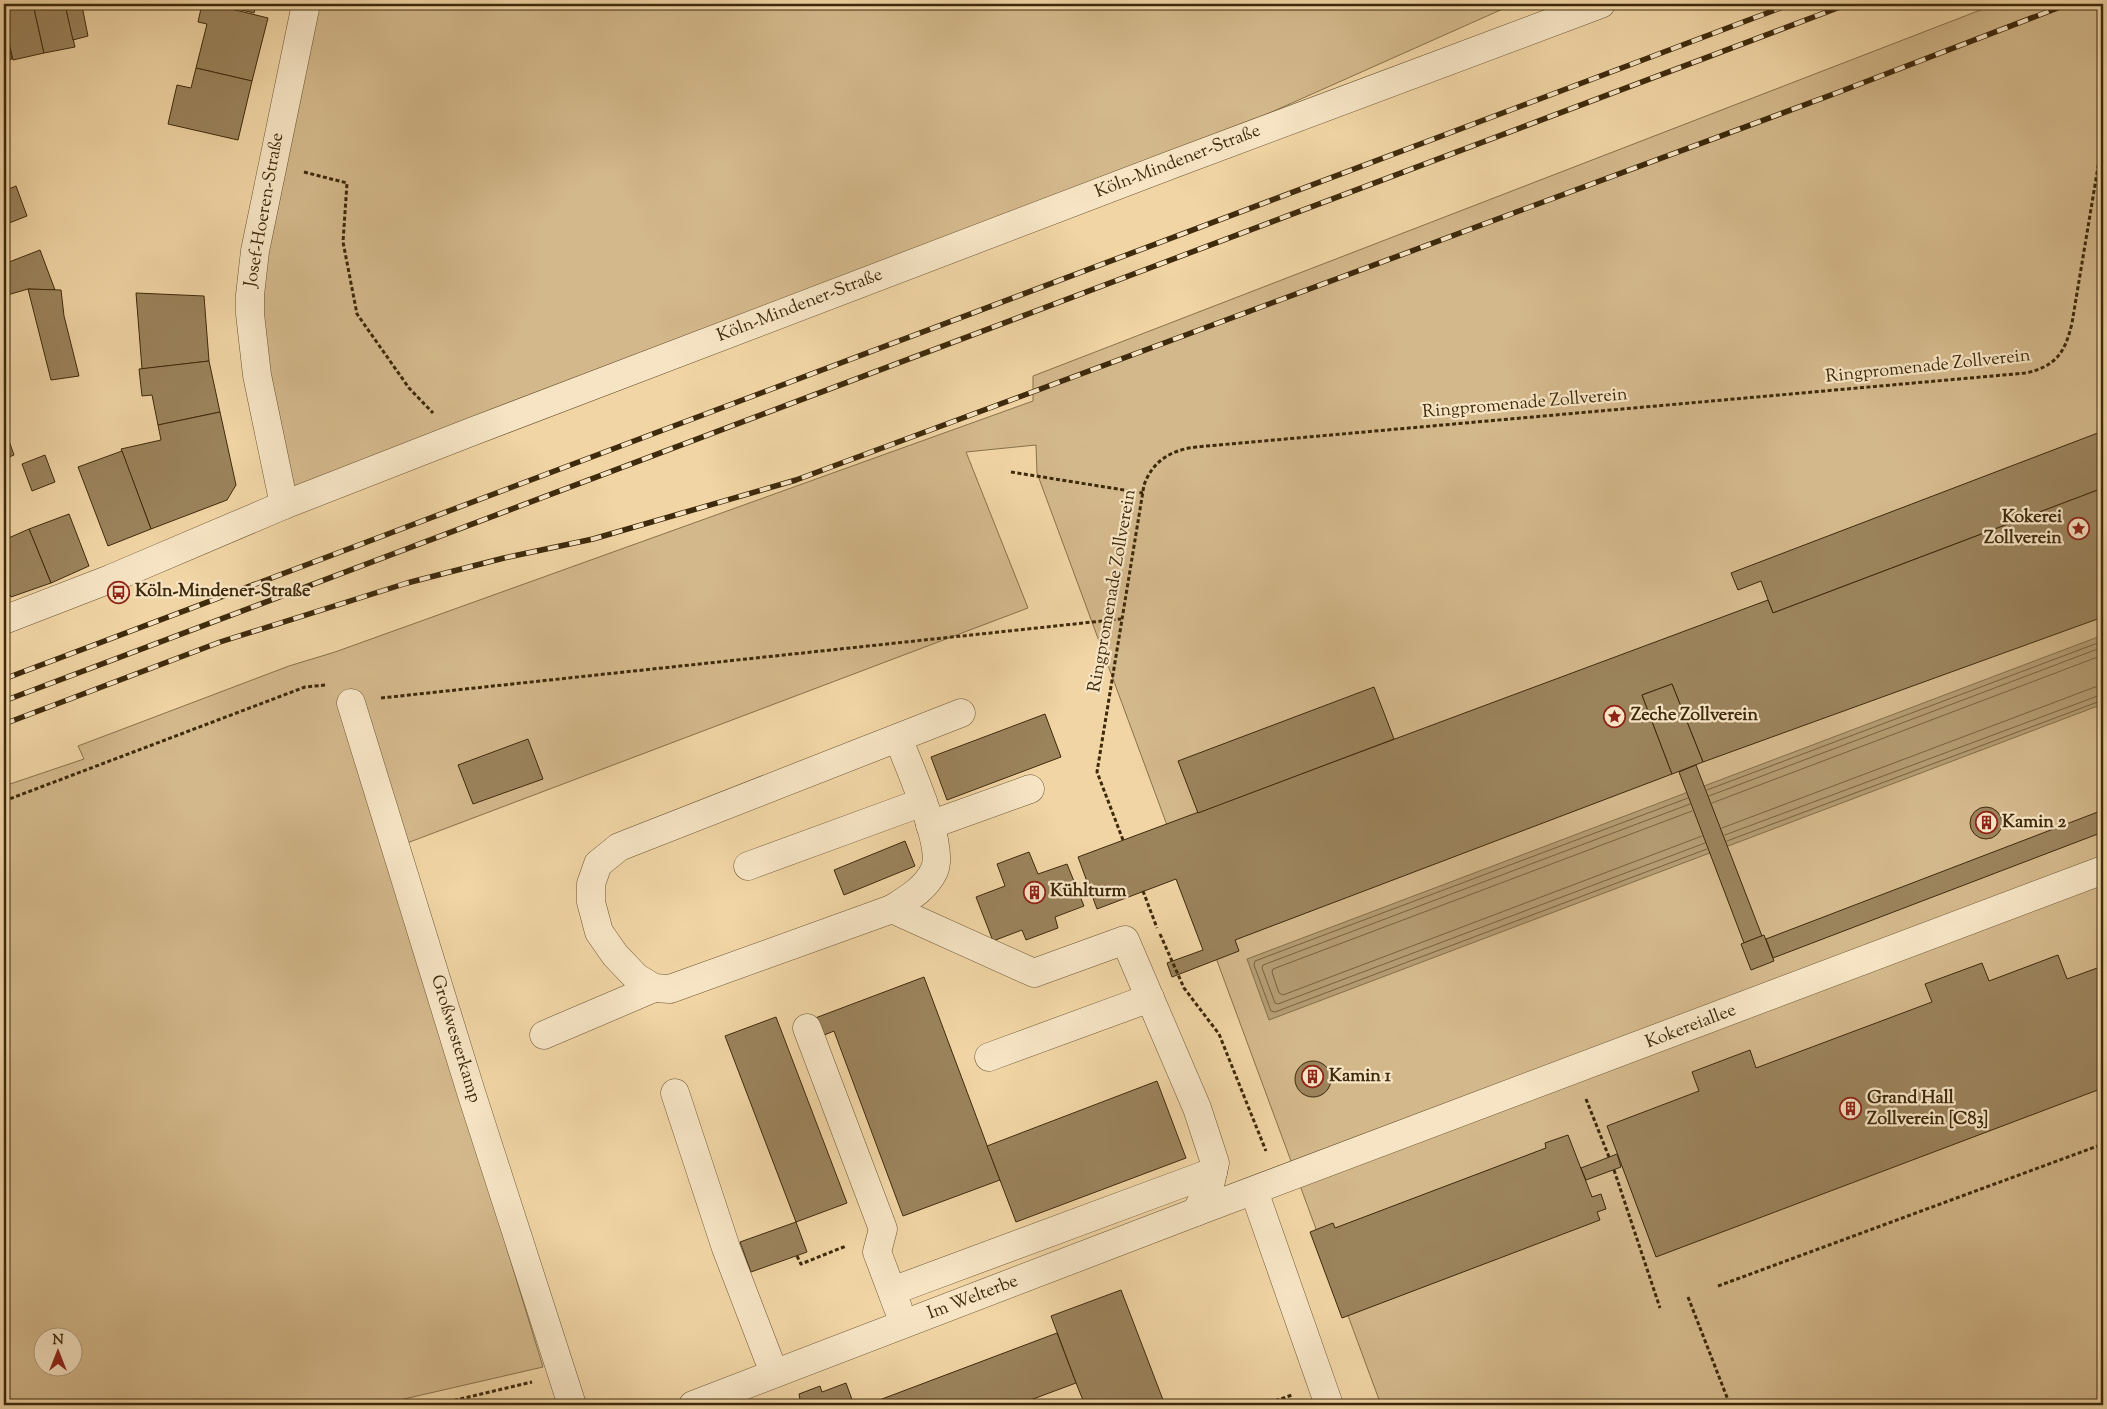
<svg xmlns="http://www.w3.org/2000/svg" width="2107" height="1409" font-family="'Sorts Mill Goudy',serif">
<rect width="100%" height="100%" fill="#f1d5a5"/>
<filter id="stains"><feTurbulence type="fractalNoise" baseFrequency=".004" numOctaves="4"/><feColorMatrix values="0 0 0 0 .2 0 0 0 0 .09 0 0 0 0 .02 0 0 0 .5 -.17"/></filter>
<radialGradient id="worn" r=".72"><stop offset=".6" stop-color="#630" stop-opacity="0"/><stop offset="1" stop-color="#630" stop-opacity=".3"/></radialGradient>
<g fill="#d3b88b" stroke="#88714c" fill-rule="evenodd">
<polygon points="309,4 1514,4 1173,156 288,499 255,335"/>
<path d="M 1996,4 L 2103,4 L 2103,1405 L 1381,1405 L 1037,473 L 1036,445 L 966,452 L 1028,608 L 386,851 L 543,1367 L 378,1405 L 4,1405 L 4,786 L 84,759 L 78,746 L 289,666 L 335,652 L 1033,401 L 1033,376 ZM 42,1336 L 72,1336 L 72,1366 L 42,1366 Z"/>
</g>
<polygon fill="#b49b71" stroke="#856e49" points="2103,635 2103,704 1269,1020 1247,959"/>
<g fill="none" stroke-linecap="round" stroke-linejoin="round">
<g stroke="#79623e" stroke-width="1">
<polyline points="1707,790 2103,641"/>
<polyline points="1709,796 2103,647"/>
<polyline points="1688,798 1255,961 1254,965 1271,1011 1275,1012 1707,849"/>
<polyline points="1712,803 2103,655"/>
<polyline points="1690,804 1263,965 1262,968 1275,1003 1278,1004 1705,843"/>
<polyline points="1692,811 1273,969 1272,972 1279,993 1283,995 1702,836"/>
<polyline points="1722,828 2095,687 2103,686"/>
<polyline points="1725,835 2103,694"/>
<polyline points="1727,841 2103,700"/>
</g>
</g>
<g fill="#9b835c" stroke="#3e2a0c">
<polygon points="17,4 33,4 44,53 13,60 4,20 4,7"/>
<polygon points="33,4 65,4 75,47 44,53"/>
<polygon points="202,4 211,4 268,18 252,81 196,68 207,24 198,22"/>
<polygon points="216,4 256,4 254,13"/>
<polygon points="82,6 88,36 73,40 66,9"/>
<polygon points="4,23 12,59 4,61"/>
<polygon points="196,68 252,81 238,140 168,124 177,85 191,88"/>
<polygon points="16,186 27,216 4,225 4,191"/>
<polygon points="40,250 55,290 28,289 4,296 4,264"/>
<polygon points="28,289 61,290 64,316 79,376 51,380"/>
<polygon points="136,293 204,296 209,361 142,369"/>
<polygon points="209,361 220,412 158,425 152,395 142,396 139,369"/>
<polygon points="220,412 236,485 227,500 151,529 121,449 161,440 158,425"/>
<polygon points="2103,431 2103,488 1773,613 1761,581 1738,590 1731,573"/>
<polygon points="9,441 14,455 4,459 4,443"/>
<polygon points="122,451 151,529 108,546 78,467"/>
<polygon points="45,455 55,482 32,491 22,464"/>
<polygon points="2103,488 2103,617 1703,762 1672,684 1642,695 1672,774 1235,940 1239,951 1172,977 1167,963 1203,950 1176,879 1097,909 1078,857 1768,600 1773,613"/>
<polygon points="69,514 89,566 51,583 29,529"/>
<polygon points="29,529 51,583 11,597 4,580 4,540"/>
<polygon points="1672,684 1703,762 1672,774 1642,695"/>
<polygon points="1374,687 1394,739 1198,813 1178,761"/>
<polygon points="1045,714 1061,757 947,800 931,757"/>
<polygon points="528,739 543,779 473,804 458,765"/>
<polygon points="1696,765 1762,936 1744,943 1679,772"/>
<circle cx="1986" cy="823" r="16"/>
<polygon points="2103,810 2103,832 1773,958 1766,939"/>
<polygon points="905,841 915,866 844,895 834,870"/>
<polygon points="1029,852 1038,874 1067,864 1084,906 1055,917 1058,928 1026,940 1022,930 993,941 976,897 1005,886 997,864"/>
<polygon points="1764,935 1774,961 1751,970 1741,944"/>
<polygon points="2058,955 2067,979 2100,967 2103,976 2103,1088 1656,1257 1607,1126 1699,1091 1692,1072 1750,1050 1756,1068 1932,1002 1925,984 1982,963 1989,981"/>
<polygon points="924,977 1000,1180 903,1216 834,1031 817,1038 810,1020"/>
<polygon points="776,1017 847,1203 796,1222 725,1036"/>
<circle cx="1313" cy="1079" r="18"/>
<polygon points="1157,1081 1186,1158 1016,1222 987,1146"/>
<polygon points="1568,1135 1592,1197 1601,1194 1606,1209 1597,1212 1600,1220 1342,1318 1310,1232 1333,1223 1335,1228 1546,1148 1545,1143"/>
<polygon points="1617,1154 1621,1167 1586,1180 1581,1168"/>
<polygon points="796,1222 807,1252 751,1272 740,1242"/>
<polygon points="1121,1290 1165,1405 1085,1405 1076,1383 1051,1316"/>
<polygon points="1057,1333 1076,1383 1017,1405 866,1405"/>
<polygon points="846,1383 854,1405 787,1405 800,1400 799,1394 820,1386 822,1392"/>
</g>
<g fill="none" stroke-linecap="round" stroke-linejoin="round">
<defs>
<g id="minor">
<polyline points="284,505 257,375 250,314 250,295 255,251 306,4"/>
<polyline points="4,620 110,579 284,505 471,432 1176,163 1601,4"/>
<polyline points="351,703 471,1092 572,1405"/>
<polyline points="961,713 619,847 598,864 591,884 591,902 599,932 615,955 636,977 654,988 670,989 892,909 1034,973 1125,940 1197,1108 1215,1163 1210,1185 1196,1212"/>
<polyline points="930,825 1030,789"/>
<polyline points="748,866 923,802"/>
<path d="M 892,909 C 909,898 925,889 934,871 C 946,847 908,764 898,738"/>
<polyline points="807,1028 883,1229 877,1252 898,1308"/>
<polyline points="544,1035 654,988"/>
<polyline points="989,1057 1150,998"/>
<polyline points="675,1093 726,1248 774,1373"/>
<polyline points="1254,1191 1329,1405"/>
<polyline points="892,1291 1213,1172"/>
<polyline points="693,1405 1196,1212 2103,870"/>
</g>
</defs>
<use href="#minor" stroke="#6b5532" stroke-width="29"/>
<g stroke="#3e2a0c" stroke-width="3" stroke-dasharray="4 2.5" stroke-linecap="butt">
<polyline points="304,172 347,183 343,242 357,314 409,388 433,413"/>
<polyline points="1011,472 1143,493"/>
<polyline points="381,698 1121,619"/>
<polyline points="4,801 305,687 325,685"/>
<path d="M 1123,840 L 1097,772 L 1144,485 C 1153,460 1172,450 1196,447 L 2026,373 C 2056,366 2065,353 2072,323 L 2103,137"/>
<polyline points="1143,891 1157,928"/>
<polyline points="1160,934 1184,988 1219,1034 1266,1151"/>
<polyline points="1586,1099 1609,1157"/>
<polyline points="1614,1170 1660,1308"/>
<polyline points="797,1256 801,1264 846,1246"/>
<polyline points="1718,1286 2103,1144"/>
<polyline points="1688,1297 1730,1405"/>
<polyline points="435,1405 532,1382"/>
<polyline points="1263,1405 1292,1395"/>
</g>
<use href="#minor" stroke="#f6e4c4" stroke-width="28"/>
<defs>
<g id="rail">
<polyline points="4,679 1791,4"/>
<polyline points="4,701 1848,4"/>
<polyline points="4,724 220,642 407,583 504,558 593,539 796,480 1839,92 2068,4"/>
</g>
</defs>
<use href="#rail" stroke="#3e2a0c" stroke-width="5.5"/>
<use href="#rail" stroke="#f6e4c4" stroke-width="4" stroke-dasharray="11" stroke-linecap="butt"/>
</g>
<defs>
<symbol id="sight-ring" viewBox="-11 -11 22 22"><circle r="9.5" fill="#f6e4c4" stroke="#8f2418" stroke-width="1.5"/><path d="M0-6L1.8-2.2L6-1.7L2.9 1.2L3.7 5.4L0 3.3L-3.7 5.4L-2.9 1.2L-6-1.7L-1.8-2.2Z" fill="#8f2418"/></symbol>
<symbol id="bus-ring" viewBox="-11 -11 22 22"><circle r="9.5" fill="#f6e4c4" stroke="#8f2418" stroke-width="1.5"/><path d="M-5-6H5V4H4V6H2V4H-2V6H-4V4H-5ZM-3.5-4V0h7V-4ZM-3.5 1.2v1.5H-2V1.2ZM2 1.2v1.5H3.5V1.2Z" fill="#8f2418"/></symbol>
<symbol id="building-ring" viewBox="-11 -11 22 22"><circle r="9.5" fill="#f6e4c4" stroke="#8f2418" stroke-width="1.5"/><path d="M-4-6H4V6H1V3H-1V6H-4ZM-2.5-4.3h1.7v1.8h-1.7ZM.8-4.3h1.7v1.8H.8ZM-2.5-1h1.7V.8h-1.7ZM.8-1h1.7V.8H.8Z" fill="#8f2418"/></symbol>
</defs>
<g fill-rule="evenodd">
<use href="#sight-ring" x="2066" y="516" width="25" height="25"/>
<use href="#bus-ring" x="106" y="580" width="25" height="25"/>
<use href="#sight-ring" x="1602" y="704" width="25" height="25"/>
<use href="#building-ring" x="1974" y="810" width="25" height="25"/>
<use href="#building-ring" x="1022" y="880" width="25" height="25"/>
<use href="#building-ring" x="1300" y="1064" width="25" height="25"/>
<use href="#building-ring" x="1838" y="1096" width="25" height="25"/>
</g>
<g text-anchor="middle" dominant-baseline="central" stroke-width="4.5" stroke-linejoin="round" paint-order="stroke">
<g font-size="18" fill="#3e2a0c" stroke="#f6e4c4">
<text transform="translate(1178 162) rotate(-21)">Köln-Mindener-Straße</text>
<text transform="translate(265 210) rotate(-80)">Josef-Hoeren-Straße</text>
<text transform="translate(800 306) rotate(-21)">Köln-Mindener-Straße</text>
<text transform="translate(1928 367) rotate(-6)">Ringpromenade Zollverein</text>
<text transform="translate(1525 404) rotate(-5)">Ringpromenade Zollverein</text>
<text transform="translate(1113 591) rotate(-80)">Ringpromenade Zollverein</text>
<text transform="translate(1691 1027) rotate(-21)">Kokereiallee</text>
<text transform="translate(455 1039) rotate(73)">Großwesterkamp</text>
<text transform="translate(973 1298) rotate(-21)">Im Welterbe</text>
</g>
<g font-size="18" font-weight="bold" fill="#3e2a0c" stroke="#f6e4c4" text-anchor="start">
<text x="2062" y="518" text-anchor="end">Kokerei<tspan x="2062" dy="21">Zollverein</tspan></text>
<text x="135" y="592">Köln-Mindener-Straße</text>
<text x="1631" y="716">Zeche Zollverein</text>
<text x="2002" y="823">Kamin 2</text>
<text x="1050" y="892">Kühlturm</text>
<text x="1329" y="1077">Kamin 1</text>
<text x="1867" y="1099">Grand Hall<tspan x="1867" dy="21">Zollverein [C83]</tspan></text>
</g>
</g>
<rect width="2107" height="1409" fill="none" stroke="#f1d5a5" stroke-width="20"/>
<rect x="5" y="5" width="2097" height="1399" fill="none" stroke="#3e2a0c" stroke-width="2.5"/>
<rect x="10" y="10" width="2087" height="1389" fill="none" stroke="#3e2a0c"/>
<g transform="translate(58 1352)"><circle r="24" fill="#f6e4c4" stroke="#ac9a7a"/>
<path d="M0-4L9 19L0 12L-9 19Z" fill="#8f2418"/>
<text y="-8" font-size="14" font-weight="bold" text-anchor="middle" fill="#3e2a0c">N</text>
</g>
<rect width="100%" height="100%" filter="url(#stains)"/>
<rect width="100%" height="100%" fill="url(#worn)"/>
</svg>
